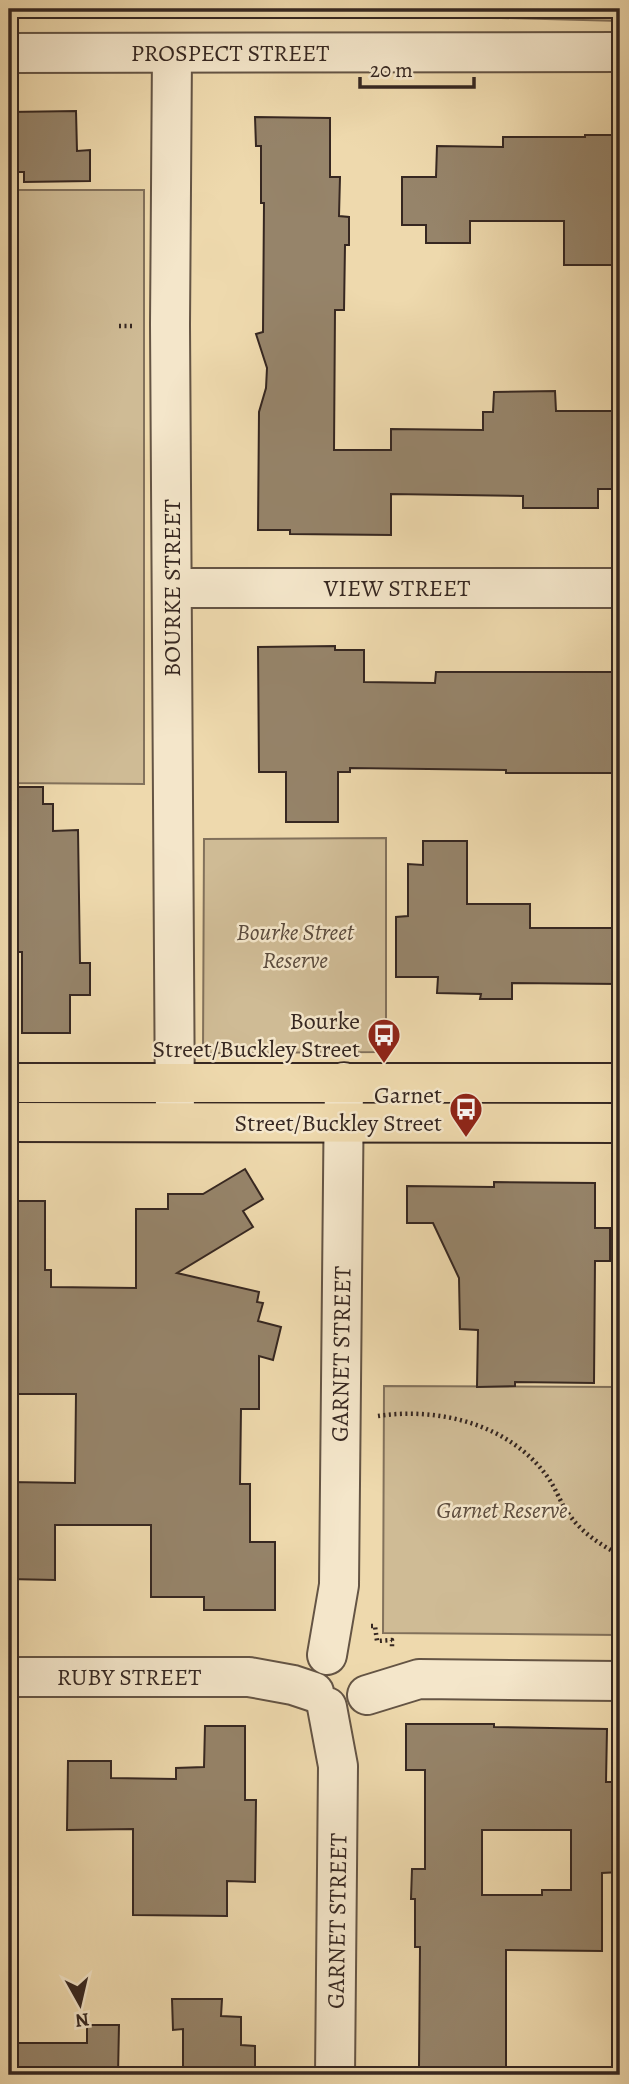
<svg xmlns="http://www.w3.org/2000/svg" width="629" height="2084" font-family="Alegreya,serif">
<rect width="100%" height="100%" fill="#eed9ad"/>
<filter id="stains"><feTurbulence type="fractalNoise" baseFrequency=".00286" numOctaves="4"/><feColorMatrix values="0 0 0 0 .2 0 0 0 0 .09 0 0 0 0 .02 0 0 0 .5 -.17"/></filter>
<radialGradient id="worn" r=".72"><stop offset=".6" stop-color="#630" stop-opacity="0"/><stop offset="1" stop-color="#630" stop-opacity=".3"/></radialGradient>
<g fill="#cfbb95" stroke="#82715b" stroke-width="2">
<polygon points="374,9 620,9 620,21 387,15"/>
<polygon points="9,190 144,190 144,784 9,783"/>
<polygon points="386,838 386,1052 203,1053 204,839"/>
<polygon points="384,1386 620,1387 620,1635 383,1633"/>
</g>
<g fill="#96846a" stroke="#362721" stroke-width="2" fill-rule="evenodd">
<polygon points="76,111 77,151 90,150 90,181 24,182 24,172 9,172 9,112"/>
<polygon points="255,117 330,118 330,177 340,177 339,216 349,217 349,245 345,245 344,310 335,310 334,450 391,450 391,429 483,430 483,412 493,412 494,392 555,391 556,411 620,411 620,489 598,489 598,508 523,508 523,496 391,494 391,535 290,534 290,530 258,530 259,412 266,388 267,368 256,334 263,332 264,203 261,203 261,146 256,146"/>
<polygon points="585,135 620,135 620,265 564,265 564,221 470,221 470,243 426,243 426,225 402,225 402,177 436,177 437,146 503,147 503,137 585,137"/>
<polygon points="335,646 335,650 364,650 364,682 435,683 436,672 620,672 620,773 506,773 506,770 350,768 350,772 338,772 338,822 286,822 286,772 259,772 258,647"/>
<polygon points="9,787 43,787 43,804 53,804 53,831 78,830 80,963 90,963 90,995 70,995 70,1033 22,1033 22,952 9,952"/>
<polygon points="423,841 467,841 467,904 530,904 530,928 620,928 620,984 512,983 512,999 480,999 481,994 437,993 438,977 396,977 396,917 408,916 408,864 423,865"/>
<polygon points="245,1169 263,1199 243,1211 253,1227 177,1273 259,1292 257,1302 263,1303 258,1321 281,1327 273,1360 259,1356 259,1409 241,1409 240,1484 250,1484 250,1542 275,1542 275,1610 204,1610 204,1597 151,1597 151,1525 55,1525 55,1580 9,1579 9,1482 75,1483 76,1394 9,1394 9,1201 45,1201 45,1270 51,1270 51,1287 136,1288 136,1209 168,1209 168,1194 203,1194"/>
<polygon points="494,1182 595,1183 595,1228 610,1228 610,1261 595,1261 594,1383 515,1382 515,1386 477,1387 478,1330 460,1329 459,1278 433,1223 407,1223 407,1186 494,1187"/>
<path d="M 406,1724 L 494,1724 L 494,1727 L 607,1729 L 606,1782 L 620,1782 L 620,1872 L 602,1873 L 602,1951 L 506,1950 L 506,2068 L 469,2067 L 469,2075 L 421,2075 L 421,2067 L 419,2067 L 420,1947 L 415,1947 L 415,1899 L 411,1899 L 412,1869 L 425,1869 L 425,1770 L 406,1770 ZM 482,1830 L 571,1830 L 571,1890 L 542,1890 L 542,1895 L 482,1895 Z"/>
<polygon points="205,1726 245,1726 245,1800 256,1800 255,1882 227,1881 227,1916 133,1915 133,1829 67,1830 68,1761 111,1761 111,1778 176,1779 176,1768 204,1767"/>
<polygon points="172,1999 222,1999 221,2016 241,2017 241,2045 255,2046 255,2074 183,2074 183,2029 173,2030"/>
<polygon points="87,2025 119,2025 118,2075 9,2075 9,2043 87,2043"/>
</g>
<g fill="none" stroke-linecap="round" stroke-linejoin="round">
<defs>
<g id="minor">
<polyline points="9,53 620,52"/>
<polyline points="172,53 170,325 175,1117"/>
<polyline points="173,588 620,588"/>
<polyline points="327,1655 339,1585 344,1082"/>
<polyline points="9,1677 249,1677 293,1685 314,1692"/>
<polyline points="367,1695 419,1679 620,1681"/>
<polyline points="327,1707 338,1766 335,2075"/>
</g>
<g id="major">
<polyline points="9,1083 620,1083"/>
<polyline points="9,1122 620,1123"/>
</g>
</defs>
<use href="#minor" stroke="#645444" stroke-width="42"/>
<use href="#major" stroke="#362721" stroke-width="42"/>
<g stroke="#362721" stroke-width="4.5" stroke-dasharray="2 3.5" stroke-linecap="butt">
<polyline points="119,326 132,326"/>
<path d="M 378,1416 C 439,1407 511,1424 549,1479 C 555,1488 559,1498 564,1507 C 578,1530 597,1543 620,1555"/>
<polyline points="371,1626 375,1626 377,1641 392,1640 392,1647"/>
</g>
<use href="#minor" stroke="#f4e6ca" stroke-width="38"/>
<use href="#major" stroke="#eed9ad" stroke-width="38"/>
</g>
<defs>
<symbol id="bus-pin" viewBox="-11 -11 22 30"><path d="M0 17L-7.5 6A9.5 9.5 0 1 1 7.5 6Z" fill="#8f2418" stroke="#f4e6ca"/><path d="M-5-6H5V4H4V6H2V4H-2V6H-4V4H-5ZM-3.5-4V0h7V-4ZM-3.5 1.2v1.5H-2V1.2ZM2 1.2v1.5H3.5V1.2Z" fill="#fff"/></symbol>
</defs>
<g fill-rule="evenodd">
<use href="#bus-pin" x="365" y="1016" width="38" height="52"/>
<use href="#bus-pin" x="447" y="1090" width="38" height="52"/>
</g>
<g text-anchor="middle" dominant-baseline="central" stroke-width="5" stroke-linejoin="round" paint-order="stroke">
<g font-size="24" fill="#362721" stroke="#f4e6ca">
<text x="230" y="53">PROSPECT STREET</text>
<text transform="translate(172 588) rotate(-90)">BOURKE STREET</text>
<text x="397" y="588">VIEW STREET</text>
<text transform="translate(341 1354) rotate(-89)">GARNET STREET</text>
<text x="129" y="1677">RUBY STREET</text>
<text transform="translate(337 1921) rotate(-89)">GARNET STREET</text>
</g>
<g font-size="24" font-style="italic" fill="#5c4c3e" stroke="#f4e6ca">
<text x="295" y="932">Bourke Street<tspan x="295" dy="28">Reserve</tspan></text>
<text x="502" y="1510">Garnet Reserve</text>
</g>
<g font-size="24" fill="#362721" stroke="#f4e6ca" text-anchor="end">
<text x="360" y="1021">Bourke<tspan x="360" dy="28">Street/Buckley Street</tspan></text>
<text x="442" y="1095">Garnet<tspan x="442" dy="28">Street/Buckley Street</tspan></text>
</g>
</g>
<rect width="629" height="2084" fill="none" stroke="#eed9ad" stroke-width="35"/>
<rect x="10" y="10" width="608" height="2063" fill="none" stroke="#362721" stroke-width="3.5"/>
<rect x="18" y="18" width="594" height="2049" fill="none" stroke="#362721" stroke-width="2"/>
<g transform="translate(80 2004) rotate(172)" stroke="#f4e6ca" stroke-width="5" paint-order="stroke">
<path d="M0-5L12 26L0 18L-12 26Z" fill="#362721"/>
<text y="-10" font-size="19" font-weight="bold" text-anchor="middle" fill="#362721">N</text>
</g>
<path d="M360 77v10h114v-10" fill="none" stroke="#362721" stroke-width="3.5"/>
<text x="370" y="77" font-size="21" fill="#362721" stroke="#f4e6ca" stroke-width="5" paint-order="stroke">20 m</text>
<rect width="100%" height="100%" filter="url(#stains)"/>
<rect width="100%" height="100%" fill="url(#worn)"/>
</svg>
